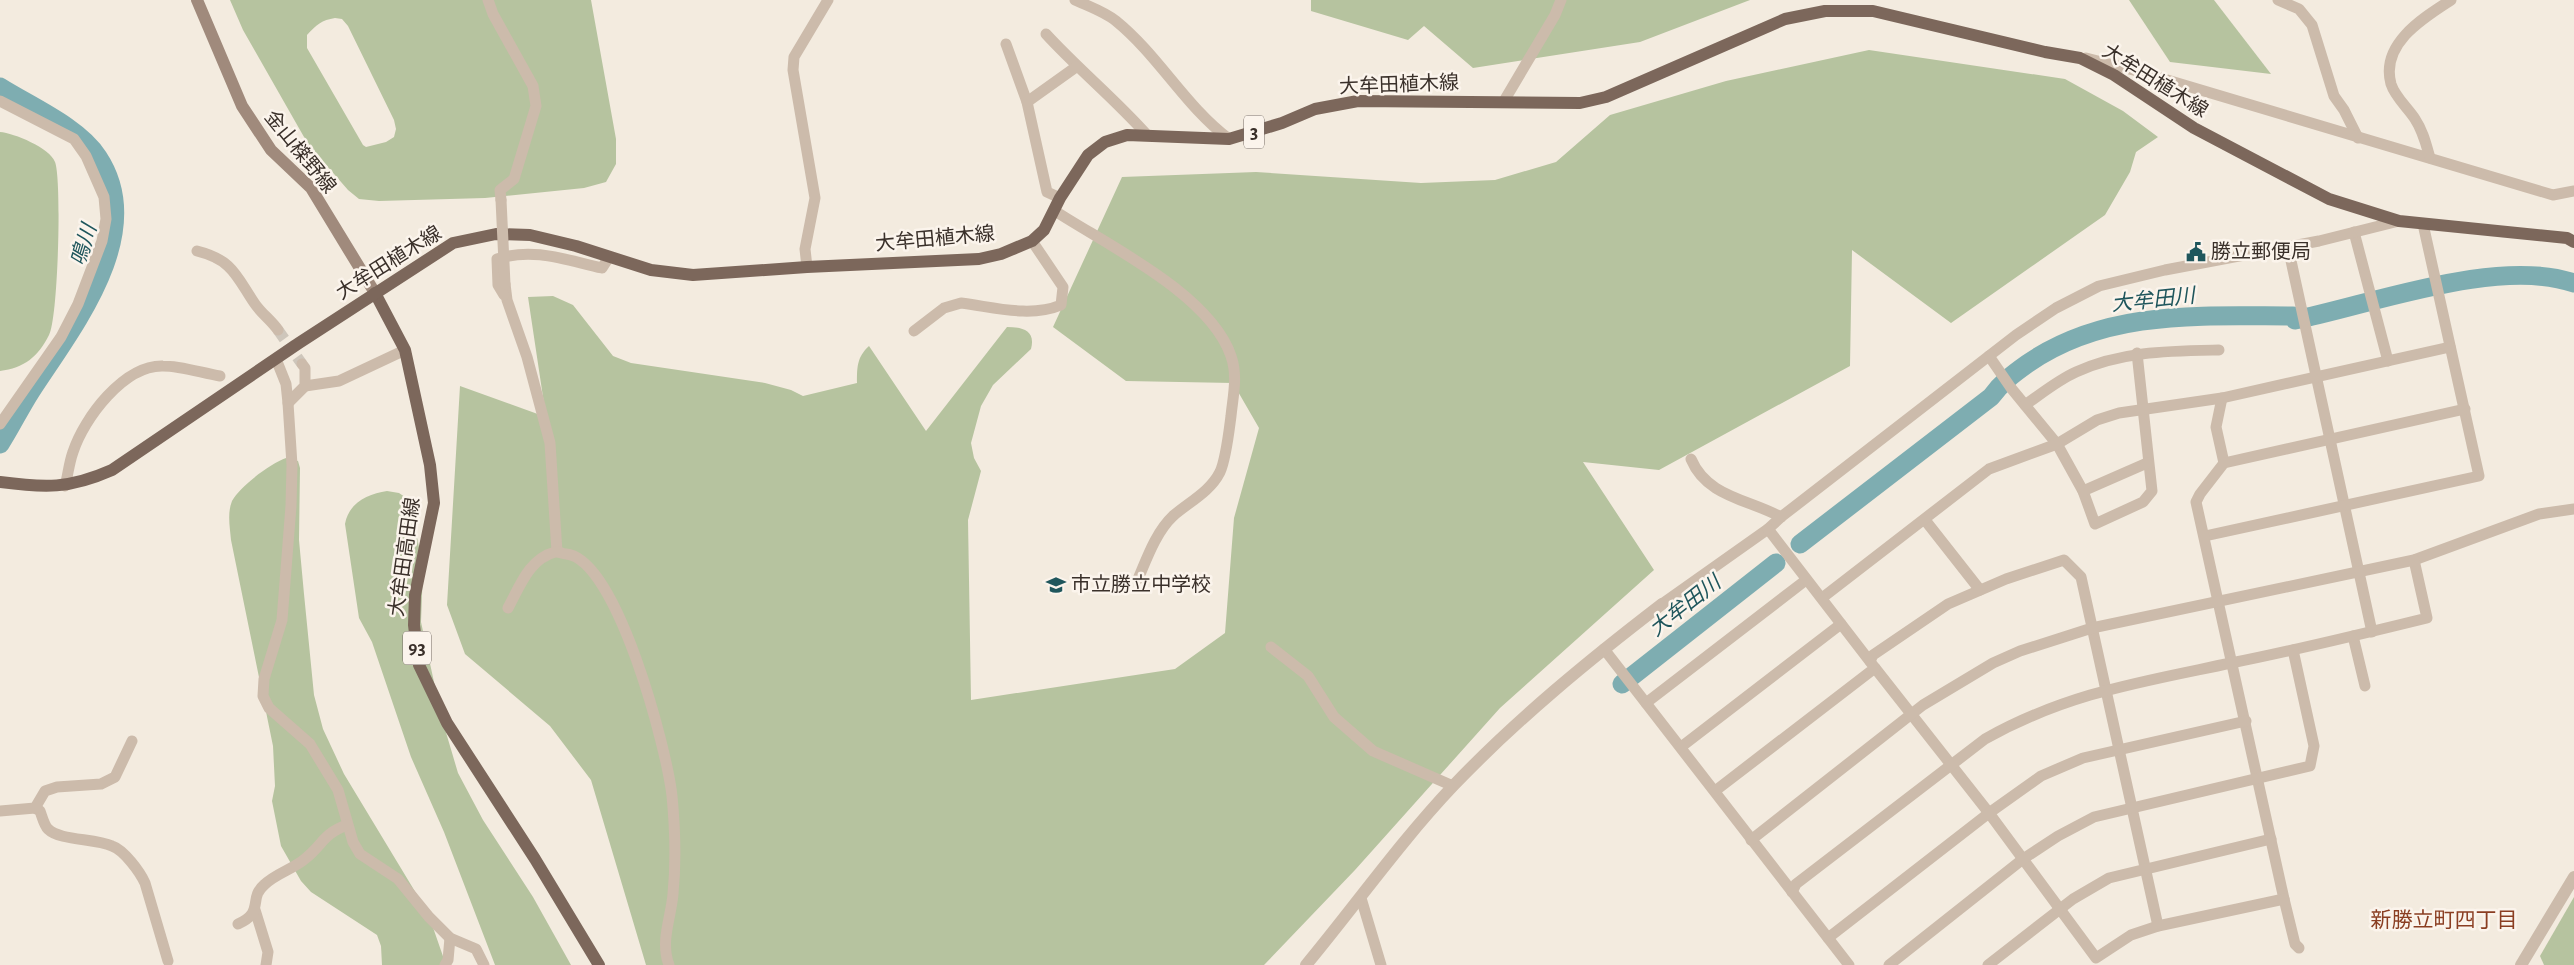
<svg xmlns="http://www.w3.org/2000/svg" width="2574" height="965" font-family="'Alegreya Sans','Noto Sans JP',sans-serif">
<rect width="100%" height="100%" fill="#f3ebdf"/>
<g fill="#b6c39f" fill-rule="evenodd">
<path d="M 230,0 L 591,0 L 616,139 L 616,164 L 606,182 L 584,188 L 485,198 L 379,201 L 359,199 L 348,190 L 308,144 L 243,30 ZM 335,18 L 342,19 L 348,26 L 394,120 L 396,129 L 394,137 L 386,142 L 366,147 L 363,145 L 307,48 L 307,35 C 316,25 322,20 335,18 Z"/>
<polygon points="1311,0 1750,0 1640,42 1473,68 1424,26 1408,40 1311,11"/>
<polygon points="2129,0 2214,0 2271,74 2170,62"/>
<path d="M 1869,50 L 2065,79 L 2123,111 L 2158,137 L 2136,152 L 2130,172 L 2105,215 L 1951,323 L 1852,250 L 1850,366 L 1659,470 L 1583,462 L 1654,570 L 1500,708 L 1355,870 L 1264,965 L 646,965 L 591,780 L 550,726 L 465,654 L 447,605 L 460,386 L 546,417 L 528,297 L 553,296 L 573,305 L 613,356 L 631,363 L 765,383 L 791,390 L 803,396 L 857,383 C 857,367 857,357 869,346 L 926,431 L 1007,327 C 1022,327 1036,330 1031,349 L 993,385 L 981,406 L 971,443 L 974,458 L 981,471 L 968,520 L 971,700 L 1175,669 L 1225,633 L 1234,518 L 1259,428 L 1233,383 L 1126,381 L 1053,327 L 1122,177 L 1256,172 L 1421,183 L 1495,180 L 1556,162 L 1610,115 L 1726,81 Z"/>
<path d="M 0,132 C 14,133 50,148 55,162 C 62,179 58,320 49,335 C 38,357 24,368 0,371 Z"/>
<path d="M 286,458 L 298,461 L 300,468 L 299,540 L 304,594 L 314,695 L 323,729 L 344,774 L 428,913 L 446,965 L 382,965 L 381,946 L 377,935 L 311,892 L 301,881 L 281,846 L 272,801 L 275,786 L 273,746 L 231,540 C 230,528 227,513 232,501 C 239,487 271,463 286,458 Z"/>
<path d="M 387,491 L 399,493 L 408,499 L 412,511 L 423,568 L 421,622 L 442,719 L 458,773 L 483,820 L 533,897 L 571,965 L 495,965 L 444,832 L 411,757 L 372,642 L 359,618 L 345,524 C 349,502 368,494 387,491 Z"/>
<polygon points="2574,897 2574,965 2544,965 2540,956"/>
</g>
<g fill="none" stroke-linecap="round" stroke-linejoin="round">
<g stroke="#7eadb1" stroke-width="19">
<path d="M 0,87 C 30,106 79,127 98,157 C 149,234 71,329 31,391 C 20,408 11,427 0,444"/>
<path d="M 1800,544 L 1991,397 C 2001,383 2013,374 2027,364 C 2106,309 2201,316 2293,316 L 2295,320 C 2373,304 2498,257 2574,283"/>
<polyline points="1622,684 1776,563"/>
</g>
<polyline stroke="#cec6bb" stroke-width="11" stroke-dasharray="11 5.5" stroke-linecap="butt" points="278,330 302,364"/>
<g stroke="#ccbbab" stroke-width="11">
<polyline points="488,0 493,14 533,86 536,106 514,179 500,190 501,200"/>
<path d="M 1075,0 C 1088,6 1105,12 1116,21 C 1159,56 1185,106 1229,139"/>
<polyline points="2278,0 2299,9 2312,25 2334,96 2344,110 2358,138"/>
<path d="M 1046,34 C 1078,69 1115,99 1147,135"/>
<polyline points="1006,44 1027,102 1047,192 1060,198"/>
<polyline points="2086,58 2137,71 2553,195 2574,191"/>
<polyline points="0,101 74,139 86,156 104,197 106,219 102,241 78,304 61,337 0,424"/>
<polyline points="1504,101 1555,15 1561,0"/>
<polyline points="1027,102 1076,67"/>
<path d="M 2430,158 C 2426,144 2423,131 2415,119 C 2408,108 2395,97 2391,84 C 2380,44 2423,18 2451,0"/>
<path d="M 1055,211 C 1107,245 1210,294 1231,356 C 1238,376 1233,396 1231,416 C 1229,431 1226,459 1220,472 C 1210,492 1189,502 1173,516 C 1156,532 1147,558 1138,579"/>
<polyline points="2354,232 2388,361"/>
<polyline points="2288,247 2372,632"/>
<path d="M 197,251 C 233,260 236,276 255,304 C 262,314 271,320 278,330"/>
<polyline points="807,267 805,249 815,198 793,70 794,57 828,0"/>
<polyline points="505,284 507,300 527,357 550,443 557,552"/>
<path d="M 504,295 L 498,285 L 497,259 C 533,247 566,260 602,268 L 609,257"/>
<path d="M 914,331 L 944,308 L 961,303 C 994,307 1030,318 1061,305 L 1063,287 L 1032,241"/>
<polyline points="1989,356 2011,388 2057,444 2083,491 2095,524 2143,502 2152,491 2137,353"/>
<polyline points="276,359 286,384 288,403 292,465 291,506 282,620 264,679 263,696 269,708 310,744 338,790 353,842 360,854 398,879 429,917 450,938 476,949 484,965"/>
<polyline points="305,386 339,381 405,350"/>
<polyline points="2222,398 2216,427 2224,463"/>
<polyline points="288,403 305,386 305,368 302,364"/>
<path d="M 2025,405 C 2041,394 2058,380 2076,372 C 2122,351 2169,351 2219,350"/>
<path d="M 1691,459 C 1707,497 1748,499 1781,517"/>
<path d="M 65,486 C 68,475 69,463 73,452 C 84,418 124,365 163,366 C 181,366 202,373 220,376"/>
<polyline points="2083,491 2147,463"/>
<polyline points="1925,520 1980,590"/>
<polyline points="2205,536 2479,476 2423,224"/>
<polyline points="1822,598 1989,469 2057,444 2097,420 2119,413 2222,398 2450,347"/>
<polyline points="1662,604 1768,529 1781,517 2016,335 2056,308 2099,286 2165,270 2319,241 2399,221"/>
<path d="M 508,608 C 520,586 529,559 555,552 C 558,551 562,554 566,554 C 617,558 667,750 672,796 C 675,827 676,863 673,894 C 671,918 660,941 669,965"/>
<polyline points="2353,636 2365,686"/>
<polyline points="1271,647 1308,676 1334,717 1373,751 1453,786"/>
<polyline points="1604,649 1849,965"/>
<polyline points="1870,661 1873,655 1948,604 2006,579 2064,560 2081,577 2158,926"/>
<polyline points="1875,668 1989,813 2096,958 2131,935 2158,926 2284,899 2196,502 2200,494 2224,463 2465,409"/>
<polyline points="1646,703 1806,580"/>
<polyline points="1681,747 1841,624"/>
<polyline points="1715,791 1875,668 1768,529"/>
<path d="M 35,808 L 40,811 C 42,816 44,825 48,829 C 60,841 95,838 112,846 C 124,850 140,872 145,883 L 168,961"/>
<polyline points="0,811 35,808 45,791 57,787 101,784 115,777 132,741"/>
<polyline points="1751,840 1923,705 1993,663 2020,651 2092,628 2414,560 2539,514 2574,509"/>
<path d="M 1792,892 L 1796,884 L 1985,739 C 2067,693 2141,682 2231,663 C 2297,650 2362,634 2427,618 L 2414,560"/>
<polyline points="1361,898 1381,965"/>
<polyline points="2284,899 2295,944 2299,948"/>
<polyline points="255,910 268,952 266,965"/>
<path d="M 238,924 C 265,912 248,899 264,885 C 276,873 294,869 306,858 C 324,843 323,834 347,825"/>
<polyline points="1828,938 1989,813 2041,776 2083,758 2246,721"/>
<polyline points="445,965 448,960 450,938"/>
<polyline points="1889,965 2023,859 2058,836 2094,817 2310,766 2314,746 2293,650"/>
<polyline points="1988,965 2073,899 2109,878 2271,839"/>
</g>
<g stroke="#ccbbab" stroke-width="12">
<path d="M 1306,965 C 1355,906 1400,842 1453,786 C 1517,719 1589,660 1662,604"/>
<polyline points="2521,965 2574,877"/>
</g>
<polyline stroke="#a08a7c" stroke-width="12" points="197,0 242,106 271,150 311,188 375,293"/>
<g stroke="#7c675b" stroke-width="12">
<polyline points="375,293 405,350 430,465 434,503 415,595 414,625 419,665 447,723 535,859 599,965"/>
<path d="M 0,482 C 45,488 69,489 112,470 L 299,343 L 453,243 L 496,234 L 530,235 L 576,246 L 651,270 L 693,275 L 807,267 L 979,259 L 1001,254 L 1032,241 L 1044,230 L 1060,198 L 1088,155 L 1105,142 L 1127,135 L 1229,139 L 1282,123 L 1315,109 L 1358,101 L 1580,103 L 1606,97 L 1785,19 L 1825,11 L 1873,11 L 2045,52 L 2080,58 L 2114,75 L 2194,128 L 2329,199 L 2399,221 L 2567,238 L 2574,242"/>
</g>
<polyline stroke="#ccbbab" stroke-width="11" points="501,200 505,284"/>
</g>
<defs>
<symbol id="civic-bare" viewBox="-9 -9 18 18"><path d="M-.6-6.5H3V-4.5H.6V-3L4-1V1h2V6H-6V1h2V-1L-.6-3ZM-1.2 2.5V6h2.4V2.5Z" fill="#1f565c" stroke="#fbf4ec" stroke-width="2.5" paint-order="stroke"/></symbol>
<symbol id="school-bare" viewBox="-9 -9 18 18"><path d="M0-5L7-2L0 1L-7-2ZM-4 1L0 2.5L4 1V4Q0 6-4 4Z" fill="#1f565c" stroke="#fbf4ec" stroke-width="2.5" paint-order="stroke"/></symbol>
</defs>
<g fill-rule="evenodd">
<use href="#civic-bare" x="2182" y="238" width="28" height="28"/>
<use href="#school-bare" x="1042" y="571" width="28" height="28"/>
</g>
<g text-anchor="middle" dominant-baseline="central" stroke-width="5" stroke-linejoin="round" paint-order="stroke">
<g fill="#fbf4ec" stroke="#746b64" stroke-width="1">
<rect x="1244" y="115.5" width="20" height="33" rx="4"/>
<rect x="403" y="631.5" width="28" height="33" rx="4"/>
</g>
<g font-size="19" font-weight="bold" fill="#3a302a">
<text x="1254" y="132">3</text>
<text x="417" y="648">93</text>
</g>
<g font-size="20" fill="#3a302a" stroke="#fbf4ec">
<text transform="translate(2155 81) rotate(32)">大牟田植木線</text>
<text transform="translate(1399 85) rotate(-2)">大牟田植木線</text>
<text transform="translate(300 152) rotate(51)">金山檪野線</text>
<text transform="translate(935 239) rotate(-5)">大牟田植木線</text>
<text transform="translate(389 263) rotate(-32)">大牟田植木線</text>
<text transform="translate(405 557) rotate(-82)">大牟田高田線</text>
</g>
<g font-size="20" fill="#3a302a" stroke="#fbf4ec" text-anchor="start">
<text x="2211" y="252">勝立郵便局</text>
<text x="1071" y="585">市立勝立中学校</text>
</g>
<g font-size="21" font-style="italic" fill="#1f565c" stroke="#fbf4ec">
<text transform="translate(84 245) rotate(-73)">鳴川</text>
<text transform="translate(2153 300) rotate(-6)">大牟田川</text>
<text transform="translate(1685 606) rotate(-38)">大牟田川</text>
</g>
<g font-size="21" fill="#8a3e22" stroke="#fbf4ec">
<text x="2444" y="920">新勝立町四丁目</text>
</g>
</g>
</svg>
